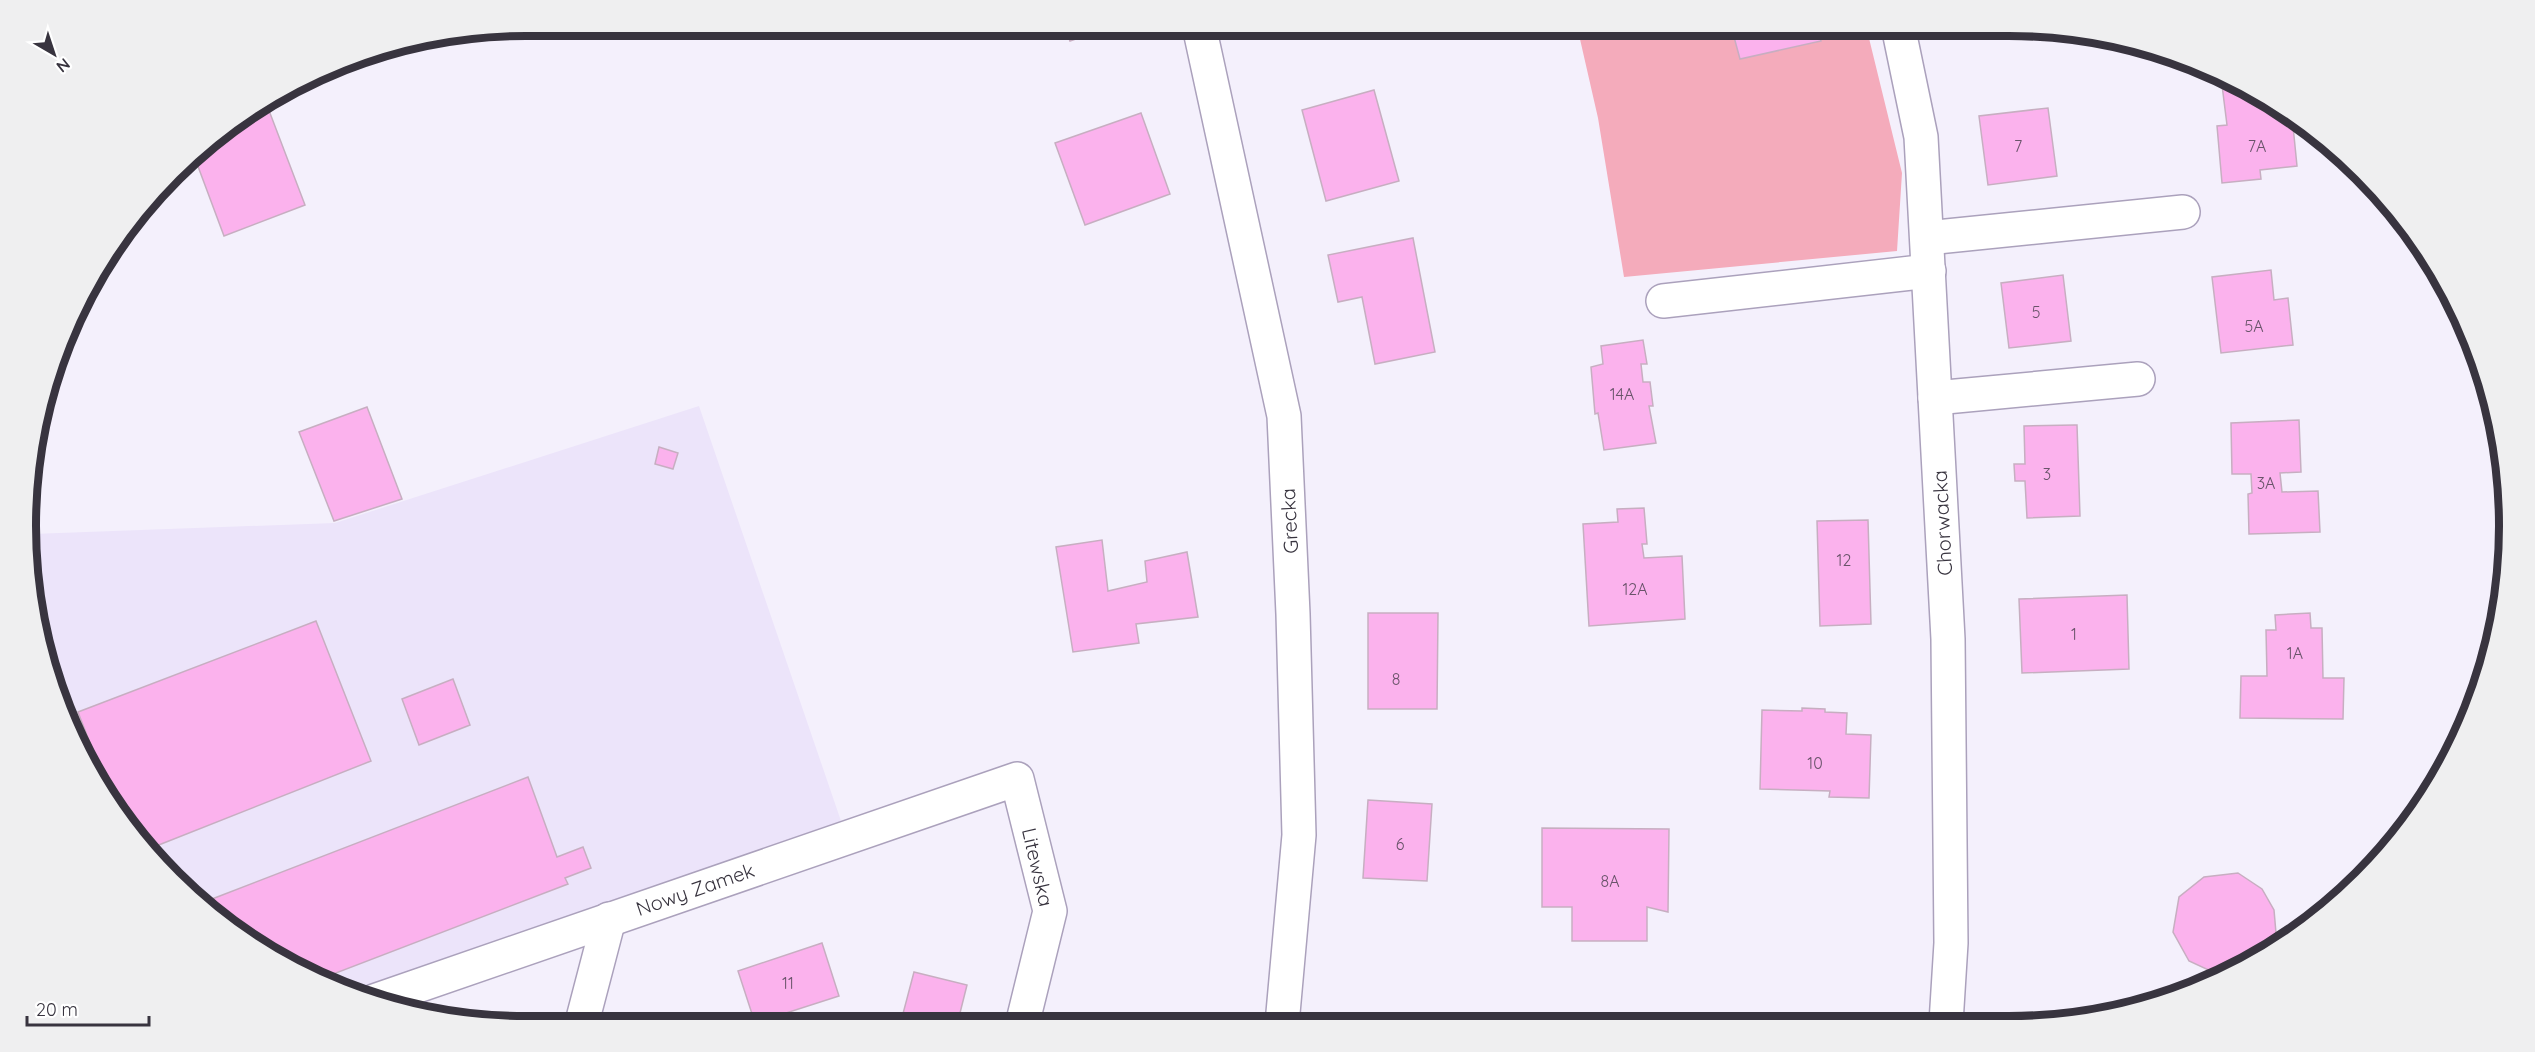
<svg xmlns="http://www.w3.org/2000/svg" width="2535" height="1052" font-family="Quicksand,sans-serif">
<rect width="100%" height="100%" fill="#f4f0fc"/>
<polygon fill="#ece4fa" points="699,406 841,821 353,993 221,923 149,856 93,777 35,623 32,534 335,523"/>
<polygon fill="#f4abbb" points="1577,26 1866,26 1902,173 1897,251 1624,277 1598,118"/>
<g fill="#fbb2ed" stroke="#c7aec1" stroke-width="1.5">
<polygon points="1064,26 1113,26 1070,41"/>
<polygon points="1731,26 1817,26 1821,41 1740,59"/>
<polygon points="2237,82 2259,92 2292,116 2297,166 2260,170 2261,179 2222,183 2217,126 2227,125 2222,85"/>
<polygon points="1374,90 1399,181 1326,201 1302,110"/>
<polygon points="265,100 305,205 224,236 193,153"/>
<polygon points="2048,108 2057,176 1988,185 1979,116"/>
<polygon points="1141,113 1170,194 1085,225 1055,143"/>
<polygon points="1413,238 1435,352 1375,364 1362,297 1338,302 1328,255"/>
<polygon points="2271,270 2274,300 2288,298 2293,345 2221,353 2212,277"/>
<polygon points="2063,275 2071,341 2009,348 2001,283"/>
<polygon points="1643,340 1647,364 1641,364 1643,382 1650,382 1653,406 1649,406 1656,443 1604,450 1598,413 1595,414 1591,367 1603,364 1601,346"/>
<polygon points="367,407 402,499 334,521 299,432"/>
<polygon points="2299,420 2301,472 2280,473 2282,492 2318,491 2320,532 2249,534 2248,494 2252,493 2251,474 2232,474 2231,423"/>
<polygon points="2075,425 2077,425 2080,516 2027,518 2025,481 2015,481 2014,464 2025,464 2024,426"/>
<polygon points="659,447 678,453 673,469 655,464"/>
<polygon points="1644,508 1647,544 1642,544 1644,558 1682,556 1685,619 1589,626 1583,524 1618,522 1617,509"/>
<polygon points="1868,520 1871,624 1820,626 1817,521"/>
<polygon points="1102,540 1108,591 1147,582 1145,561 1187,552 1198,617 1136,624 1139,643 1073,652 1056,547"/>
<polygon points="2127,595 2129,669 2022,673 2019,599"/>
<polygon points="1368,613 1438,613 1437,709 1368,709"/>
<polygon points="2310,613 2311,628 2322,628 2323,678 2344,678 2343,719 2240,718 2241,676 2267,676 2266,630 2276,630 2275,615"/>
<polygon points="316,621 371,761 146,850 115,808 78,712"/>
<polygon points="453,679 470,725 419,745 402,699"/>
<polygon points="1802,708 1825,709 1825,712 1847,713 1846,734 1871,735 1869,798 1829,797 1830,791 1760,789 1762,710 1802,711"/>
<polygon points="528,777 557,857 583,847 591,868 565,878 568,884 323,978 221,922 212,899"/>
<polygon points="1368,800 1432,804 1427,881 1363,878"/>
<polygon points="1542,828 1669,829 1668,912 1647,907 1647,941 1572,941 1572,907 1542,907"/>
<polygon points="2238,873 2262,889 2274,910 2276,933 2269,949 2232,974 2215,973 2189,961 2173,932 2179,897 2204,877"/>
<polygon points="822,943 839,996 755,1023 738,971"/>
<polygon points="914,972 967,985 957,1025 900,1025"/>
</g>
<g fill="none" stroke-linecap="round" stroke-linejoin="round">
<defs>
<g id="minor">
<polyline points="1199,26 1284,416 1293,614 1299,835 1282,1024"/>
<polyline points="1898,26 1921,137 1948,639 1951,943 1946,1023"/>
<polyline points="1927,238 2183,212"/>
<polyline points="1663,301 1929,271"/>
<polyline points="1935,398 2138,379"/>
<polyline points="374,1001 1017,779 1050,911 1022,1025"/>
<polyline points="581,1026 609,919"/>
</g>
</defs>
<use href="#minor" stroke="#aba1bc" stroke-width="36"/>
<use href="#minor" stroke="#fff" stroke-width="33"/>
</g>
<g text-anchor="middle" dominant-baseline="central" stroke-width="6" stroke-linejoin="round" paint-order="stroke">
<g font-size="16" fill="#69546a">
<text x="2018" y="146">7</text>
<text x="2257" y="146">7A</text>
<text x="2036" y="312">5</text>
<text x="2254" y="326">5A</text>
<text x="1622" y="394">14A</text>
<text x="2047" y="474">3</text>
<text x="2266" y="483">3A</text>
<text x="1844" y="560">12</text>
<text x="1635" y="589">12A</text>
<text x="2074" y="634">1</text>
<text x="2295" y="653">1A</text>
<text x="1396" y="679">8</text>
<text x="1815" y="763">10</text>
<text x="1400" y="844">6</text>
<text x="1610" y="881">8A</text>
<text x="788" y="983">11</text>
</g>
<g font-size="20" fill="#38343f" stroke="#fff">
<text transform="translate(1289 521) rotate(-93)">Grecka</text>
<text transform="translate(1942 523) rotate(-93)">Chorwacka</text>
<text transform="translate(1038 867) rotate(77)">Litewska</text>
<text transform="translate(695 889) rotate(-19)">Nowy Zamek</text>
</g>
</g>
<path d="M0 0H2535V1052H0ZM526 36H2009A490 490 0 0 1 2499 526V526A490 490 0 0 1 2009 1016H526A490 490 0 0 1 36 526V526A490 490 0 0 1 526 36Z" fill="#efeff0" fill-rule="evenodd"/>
<path fill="none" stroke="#38343f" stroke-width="8" d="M526 36H2009A490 490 0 0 1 2499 526V526A490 490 0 0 1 2009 1016H526A490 490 0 0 1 36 526V526A490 490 0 0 1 526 36Z"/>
<g transform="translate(54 54) rotate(141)" stroke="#ffffff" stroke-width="4.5" paint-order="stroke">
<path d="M0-4.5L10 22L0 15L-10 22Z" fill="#38343f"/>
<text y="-9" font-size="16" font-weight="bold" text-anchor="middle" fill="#38343f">N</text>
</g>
<path d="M27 1016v9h122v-9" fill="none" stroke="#38343f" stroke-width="3"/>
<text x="36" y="1016" font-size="18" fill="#38343f" stroke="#ffffff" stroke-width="4.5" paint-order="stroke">20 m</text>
</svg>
